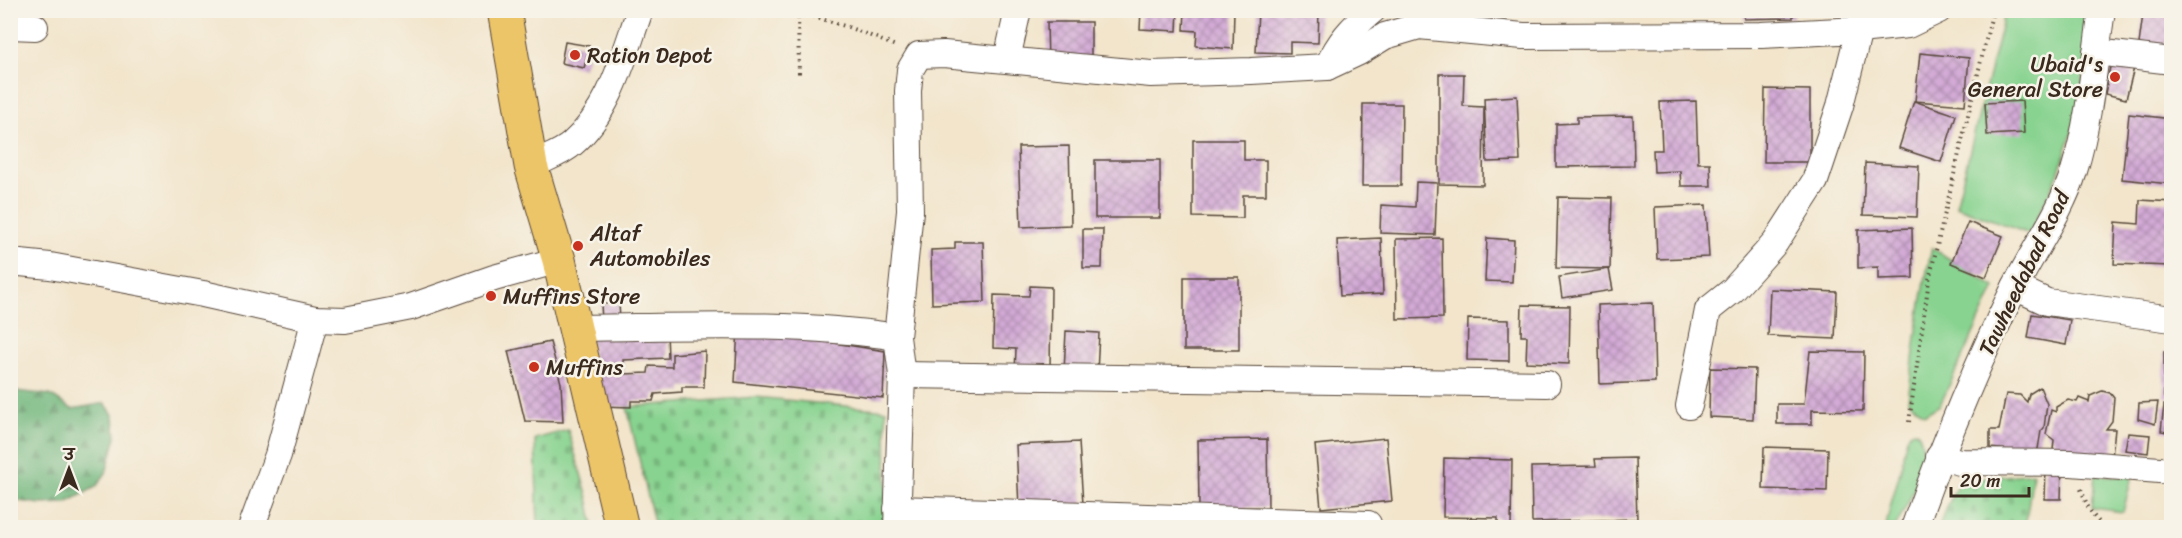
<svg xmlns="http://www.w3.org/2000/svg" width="2182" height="538" font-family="Sriracha,'Playpen Sans Deva',sans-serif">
<defs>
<pattern id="forest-firs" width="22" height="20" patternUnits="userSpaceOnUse" patternTransform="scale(1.5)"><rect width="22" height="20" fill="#6eb57a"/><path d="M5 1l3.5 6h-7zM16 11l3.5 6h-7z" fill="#5c9363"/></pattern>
<pattern id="cemetery-stones" width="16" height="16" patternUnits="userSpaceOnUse" patternTransform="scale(1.5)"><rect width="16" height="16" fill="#88d390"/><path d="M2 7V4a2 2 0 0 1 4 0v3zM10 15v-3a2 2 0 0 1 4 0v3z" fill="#76b57c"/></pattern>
<pattern id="building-cross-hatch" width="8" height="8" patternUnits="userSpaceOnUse" patternTransform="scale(1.5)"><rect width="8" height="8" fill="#d3aad6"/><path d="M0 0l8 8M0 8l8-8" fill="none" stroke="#ac8bad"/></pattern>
</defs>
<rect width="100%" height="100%" fill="#f7f3e8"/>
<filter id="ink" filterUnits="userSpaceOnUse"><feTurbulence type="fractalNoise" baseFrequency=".0167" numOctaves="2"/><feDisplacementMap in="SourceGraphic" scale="12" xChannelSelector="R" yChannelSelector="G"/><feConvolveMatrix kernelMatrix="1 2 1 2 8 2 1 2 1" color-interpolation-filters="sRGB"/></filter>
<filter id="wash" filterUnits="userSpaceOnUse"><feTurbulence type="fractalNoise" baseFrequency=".008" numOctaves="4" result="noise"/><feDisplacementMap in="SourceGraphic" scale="24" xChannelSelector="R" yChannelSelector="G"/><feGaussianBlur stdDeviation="1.35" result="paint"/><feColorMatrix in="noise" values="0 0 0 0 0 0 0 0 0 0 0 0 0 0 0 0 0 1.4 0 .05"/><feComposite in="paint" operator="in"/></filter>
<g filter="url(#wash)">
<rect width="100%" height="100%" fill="#f2e5cc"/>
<g fill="#88d390" stroke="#627e57" stroke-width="1.5">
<polygon points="2005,11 2091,11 2079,112 2058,174 2029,234 1956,206"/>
<path d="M 1932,248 L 1995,287 L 1940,405 L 1925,414 L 1908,401 C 1914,350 1920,299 1932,248 Z"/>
<path d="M 1917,431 C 1934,459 1910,500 1896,526 L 1886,527 C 1889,507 1896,488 1901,468 C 1904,455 1903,443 1910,432 Z"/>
<polygon points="2095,475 2132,477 2123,512 2092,508"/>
</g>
<polygon fill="url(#forest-firs)" stroke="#54704c" stroke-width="1.5" points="16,391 50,395 72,409 105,403 114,416 116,437 106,473 96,487 66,503 41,504 11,500 11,394"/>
<g fill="url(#cemetery-stones)" stroke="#627e57" stroke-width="1.5">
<polygon points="756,397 886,410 887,527 655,527 627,407"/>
<polygon points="568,430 588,498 594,527 538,527 535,439"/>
<polygon points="2033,473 2025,527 1938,528 1959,481"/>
</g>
<g id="blocks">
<g fill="url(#building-cross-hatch)">
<polygon points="1141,10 1178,10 1177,31 1140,29"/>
<polygon points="1185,10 1234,10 1233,49 1196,46 1197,31 1184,30"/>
<polygon points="1258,10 1319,10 1318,43 1290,42 1290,53 1256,52"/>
<polygon points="1744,10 1793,10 1793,18 1744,19"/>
<polygon points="2129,10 2172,10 2172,49 2139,44 2143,14"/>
<polygon points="1047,22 1091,22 1091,63 1048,63"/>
<polygon points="565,42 590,46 584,68 561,63"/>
<polygon points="1920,53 1969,58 1965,105 1915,101"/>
<polygon points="2112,56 2136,60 2126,99 2105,94"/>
<polygon points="1439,74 1464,74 1463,106 1484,107 1483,185 1439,184"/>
<polygon points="1765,89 1810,90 1810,162 1764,162"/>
<polygon points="1517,96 1520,161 1487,162 1484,98"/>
<polygon points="1696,101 1698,163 1710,163 1711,186 1681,186 1680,171 1654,172 1653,150 1662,150 1660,102"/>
<polygon points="1914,101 1956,115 1941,162 1899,148"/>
<polygon points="2022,101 2024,133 1987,135 1985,103"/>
<polygon points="1363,104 1402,104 1401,186 1362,186"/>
<polygon points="2129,114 2172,119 2170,184 2122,179"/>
<polygon points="1633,116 1634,166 1556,167 1556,124 1577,123 1577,117"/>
<polygon points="1193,140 1244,140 1244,160 1266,160 1266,195 1243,195 1243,218 1193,217"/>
<polygon points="1069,146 1071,225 1021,227 1018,147"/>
<rect x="1095" y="160" width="65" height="58"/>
<polygon points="1865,163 1919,166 1917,217 1863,215"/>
<polygon points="1416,182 1437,183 1435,235 1380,233 1381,205 1415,207"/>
<polygon points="1558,197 1612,198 1610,269 1556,268"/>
<polygon points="2140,200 2172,202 2171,266 2114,264 2116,222 2139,224"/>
<polygon points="1706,205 1709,257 1657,259 1655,207"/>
<polygon points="1968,222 2003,236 1986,277 1951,263"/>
<polygon points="1912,228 1913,278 1878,279 1878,267 1858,268 1858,230"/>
<polygon points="1083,229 1103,229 1102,268 1083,268"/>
<polygon points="1381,238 1383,294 1340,296 1337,240"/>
<polygon points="1442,238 1443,318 1397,319 1396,239"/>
<polygon points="1487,238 1514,240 1512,282 1485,281"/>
<polygon points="955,242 983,242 985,302 932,304 931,250 955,249"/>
<polygon points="1609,269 1613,290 1562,298 1559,277"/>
<rect x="1184" y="277" width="55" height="73"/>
<polygon points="1030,286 1051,287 1050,372 1015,372 1016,349 993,348 994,295 1029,296"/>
<polygon points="1770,289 1837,292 1835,339 1768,336"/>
<polygon points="619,303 620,320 602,321 601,304"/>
<polygon points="1653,303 1655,382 1600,384 1598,305"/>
<polygon points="1522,305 1570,306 1569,364 1526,362 1527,336 1521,336"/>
<polygon points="2032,314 2070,320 2066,345 2028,338"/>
<polygon points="1468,319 1509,320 1509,361 1467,360"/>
<polygon points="738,328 885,351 883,398 735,382"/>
<polygon points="1066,331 1099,333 1097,373 1064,372"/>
<polygon points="667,332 668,358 623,360 624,374 648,373 649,366 672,367 672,354 705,351 704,387 682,387 682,392 655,394 653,401 631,401 631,407 601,406 589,334"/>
<polygon points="550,342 561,383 563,422 525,421 508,351"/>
<polygon points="1810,351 1864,352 1863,411 1812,410 1812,424 1777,424 1777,404 1804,404"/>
<rect x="2164" y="352" width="8" height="45"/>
<polygon points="1710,368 1755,369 1753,419 1709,417"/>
<polygon points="2040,387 2047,404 2044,428 2041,431 2038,449 2012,460 2009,450 1990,448 1990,430 1999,430 2006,394 2020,395 2027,402 2029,394"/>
<polygon points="2102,391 2110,393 2114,398 2112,421 2106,429 2115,429 2112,457 2061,457 2053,450 2054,440 2046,434 2051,410 2056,412 2056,407 2068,400 2077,402 2079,398 2089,402 2090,396"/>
<polygon points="2158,402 2155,424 2138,419 2139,403"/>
<polygon points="2164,405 2172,406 2172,433 2161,431"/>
<polygon points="2128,433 2150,435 2148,453 2125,450"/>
<polygon points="1386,438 1392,501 1321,508 1315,445"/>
<polygon points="1267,439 1268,507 1199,508 1198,440"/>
<polygon points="1079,442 1083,504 1019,507 1016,445"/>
<polygon points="1764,447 1828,449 1827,491 1763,489"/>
<polygon points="1444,458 1512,460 1511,527 1498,527 1498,518 1443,517"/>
<polygon points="1635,458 1637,519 1532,522 1531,467 1596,466 1595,459"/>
<polygon points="2046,467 2062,467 2061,499 2045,499"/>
</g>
</g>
</g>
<g filter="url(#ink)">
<use href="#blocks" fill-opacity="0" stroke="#564638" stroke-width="1.5"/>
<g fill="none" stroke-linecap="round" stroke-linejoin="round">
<defs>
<g id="minor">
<polyline points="10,26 35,27"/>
<polyline points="2096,52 2172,61"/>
<polyline points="1007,59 1018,10"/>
<path d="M 1327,67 C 1340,41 1350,29 1373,10"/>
<path d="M 531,166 C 543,159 561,154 572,144 C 611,110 623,58 640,10"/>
<polyline points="10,262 50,266 203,294 315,319 345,320 411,307 494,278 559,260"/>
<polyline points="2015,287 2047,302 2172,319"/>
<path d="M 575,328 C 683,327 790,321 897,337"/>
<polyline points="902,375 1547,384"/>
<polyline points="1689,406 1708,310 1733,290 1775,243 1815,181 1840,106 1859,30"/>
<polyline points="1939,457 1960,462 2071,463 2172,471"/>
<polyline points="897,509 1368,524"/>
<polyline points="251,528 278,455 315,319"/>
<polyline points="897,528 902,375 897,337 910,211 908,91 910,70 919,55 944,54 1151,74 1251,71 1327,67 1359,52 1385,36 1419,26 1523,36 1761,35 1859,30 1908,25 1939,10"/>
<path d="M 1914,528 C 1943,446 1976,366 2014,289 C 2033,250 2061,213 2074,171 C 2090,119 2094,64 2102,10"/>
</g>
<polyline id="highway" points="504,10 531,166 559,260 622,528"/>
</defs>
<use href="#minor" stroke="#564638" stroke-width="28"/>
<use href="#highway" stroke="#564638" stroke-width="35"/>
<g stroke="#564638" stroke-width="4" stroke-dasharray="1.5 4.5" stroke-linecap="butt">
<polyline points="799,10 798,12 848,27 896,46"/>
<polyline points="798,12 799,74"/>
<polyline points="1909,422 1929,280 1993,10"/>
<path d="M 2081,489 C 2087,505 2092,520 2108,528"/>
</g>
<use href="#minor" stroke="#fff" stroke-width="26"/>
<use href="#highway" stroke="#edc569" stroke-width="33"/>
</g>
</g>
<g fill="#c8321e" stroke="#f7f3e8" stroke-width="2">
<circle cx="575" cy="55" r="6"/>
<circle cx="2115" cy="77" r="6"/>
<circle cx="578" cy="246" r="6"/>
<circle cx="491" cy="296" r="6"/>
<circle cx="534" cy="367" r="6"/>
</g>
<g text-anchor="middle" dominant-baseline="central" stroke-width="5" stroke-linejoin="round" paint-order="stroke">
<g font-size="22" fill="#3b2a1e" stroke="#f7f3e8" text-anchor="start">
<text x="587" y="55">Ration Depot</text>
<text x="2103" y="64" text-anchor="end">Ubaid's<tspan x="2103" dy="25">General Store</tspan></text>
<text x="590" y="233">Altaf<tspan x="590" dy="25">Automobiles</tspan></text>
<text x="503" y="296">Muffins Store</text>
<text x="546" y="367">Muffins</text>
</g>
<g font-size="22" fill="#3b2a1e" stroke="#f7f3e8">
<text transform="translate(2024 273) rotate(-64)">Tawheedabad Road</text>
</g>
</g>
<rect width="2182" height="538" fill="none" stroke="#f7f3e8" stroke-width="36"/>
<g transform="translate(69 469)" stroke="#f7f3e8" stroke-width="4.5" paint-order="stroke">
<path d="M0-4.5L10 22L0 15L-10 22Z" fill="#3b2a1e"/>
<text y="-9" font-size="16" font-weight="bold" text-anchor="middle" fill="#3b2a1e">उ</text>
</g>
<path d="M1951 487v9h78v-9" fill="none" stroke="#3b2a1e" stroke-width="3"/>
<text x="1960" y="487" font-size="18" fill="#3b2a1e" stroke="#f7f3e8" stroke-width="4.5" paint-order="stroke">20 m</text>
</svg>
